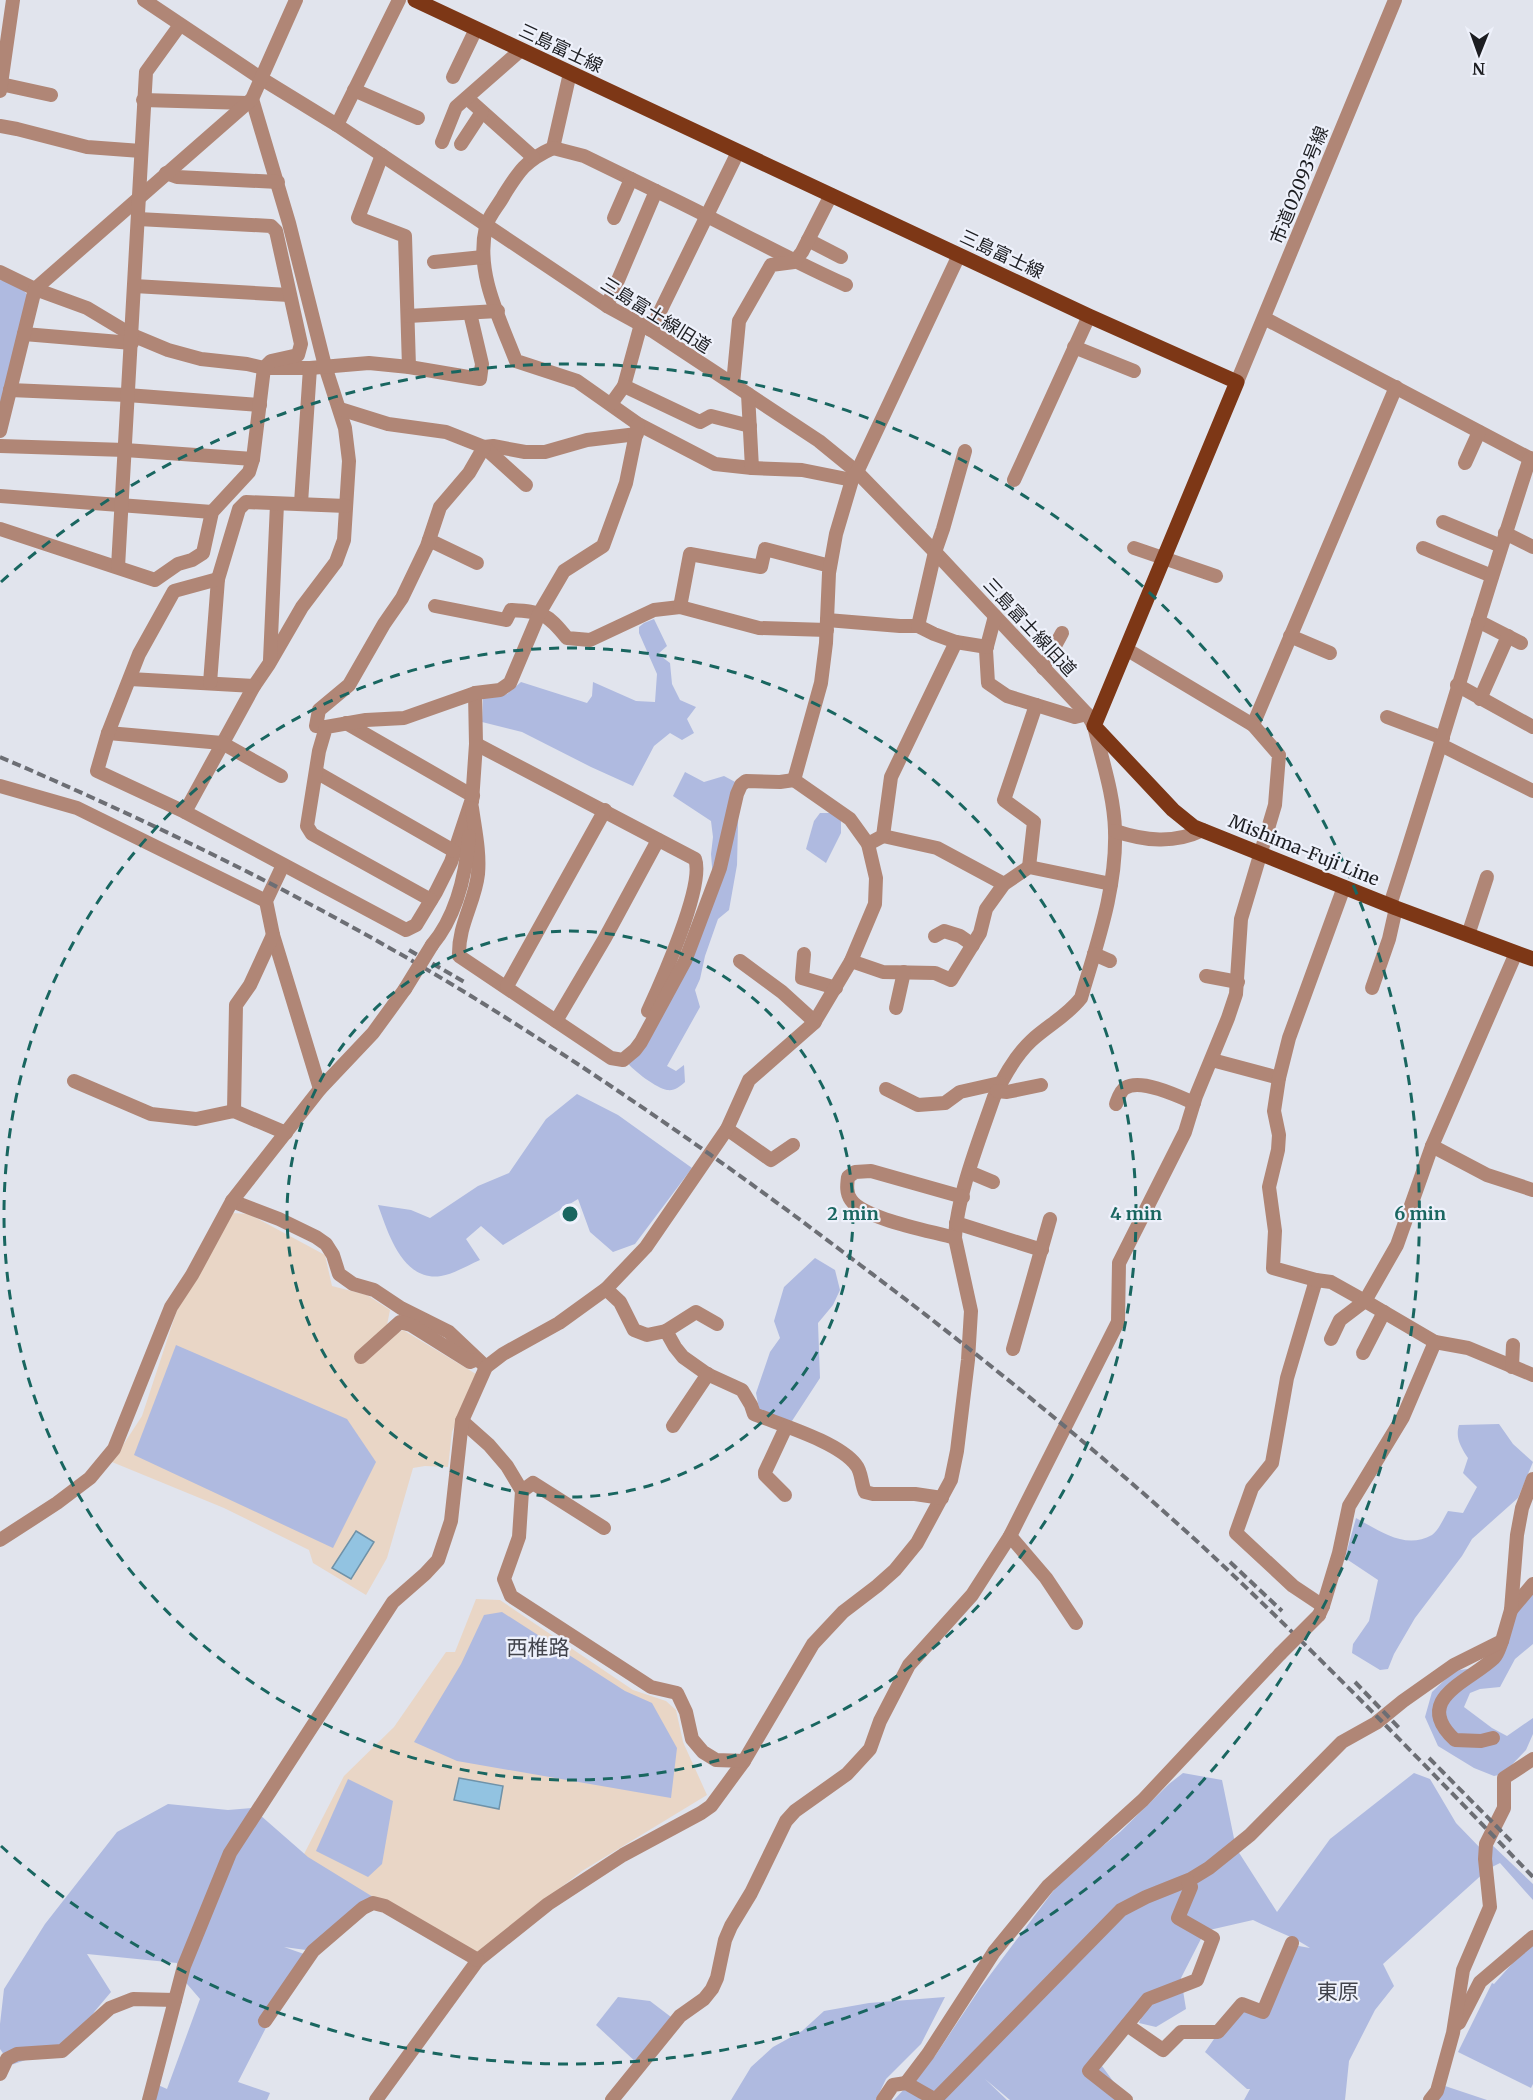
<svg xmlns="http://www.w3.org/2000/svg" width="1533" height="2100" font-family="Merriweather,'Noto Sans JP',serif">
<rect width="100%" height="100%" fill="#e1e4ed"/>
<g fill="#e9d6c6">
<polygon points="232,1213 249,1214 325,1255 332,1286 367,1295 390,1310 387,1325 399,1332 403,1330 476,1374 452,1432 448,1467 425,1466 413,1468 387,1558 366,1595 313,1563 309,1550 224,1508 112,1462 142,1416 177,1310"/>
<polygon points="476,1599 500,1600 633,1690 666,1701 676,1710 683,1742 707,1795 582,1871 476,1954 302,1858 344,1776 394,1727 446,1652 455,1652"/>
</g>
<g fill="#afbae0">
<polygon points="0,280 18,284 31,299 0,424"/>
<polygon points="654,619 667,646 658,654 670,663 672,684 680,700 696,707 687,719 694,733 682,740 670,733 654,746 633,786 591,767 522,732 482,722 483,698 507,694 521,682 587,703 592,696 593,682 636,701 655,702 657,674 639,633 639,627 644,623"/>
<path d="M 685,772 L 704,782 L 724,776 L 739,784 L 737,865 L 729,910 L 718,919 L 705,956 L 700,979 L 695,990 L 700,1007 L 667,1066 L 676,1071 L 684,1065 L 685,1082 C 679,1087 675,1091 667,1090 C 658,1089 632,1070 627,1062 L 714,892 L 711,854 L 713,837 L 711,821 L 673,796 Z"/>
<polygon points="820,813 833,813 841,821 841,833 826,863 806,849 814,821"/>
<path d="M 577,1094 L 618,1115 L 692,1168 L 635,1244 L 613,1252 L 590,1232 L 578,1199 L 503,1245 L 481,1226 L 466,1239 L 480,1260 C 468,1265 454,1274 441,1276 C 403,1282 388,1233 378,1205 L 411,1210 L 430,1218 L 478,1186 L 509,1173 L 546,1119 Z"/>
<polygon points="815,1258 835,1270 840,1290 833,1305 818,1323 820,1378 790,1424 759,1409 756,1393 770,1352 780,1338 774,1321 784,1287"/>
<polygon points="176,1345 347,1419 376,1462 333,1548 134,1455"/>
<path d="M 1499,1424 L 1513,1444 L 1533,1462 L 1518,1498 L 1472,1539 L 1462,1556 L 1415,1618 L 1394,1654 L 1388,1669 L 1380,1670 L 1352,1653 L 1353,1644 L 1369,1621 L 1378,1580 L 1345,1558 L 1356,1518 C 1380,1531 1405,1550 1432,1535 C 1438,1531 1444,1518 1448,1511 L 1463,1513 L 1477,1487 L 1463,1473 L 1468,1458 C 1461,1447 1455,1438 1459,1425 Z"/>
<polygon points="1533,1588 1533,1644 1515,1659 1500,1687 1480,1689 1470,1693 1464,1707 1492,1728 1507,1736 1533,1718 1533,1734 1526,1750 1503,1774 1494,1776 1474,1768 1438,1746 1425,1717 1432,1692 1454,1671 1480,1667 1514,1611"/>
<polygon points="502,1612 625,1691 652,1703 677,1748 671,1798 457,1761 414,1742 461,1664 484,1615"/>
<path d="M 1183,1773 L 1222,1780 L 1236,1848 L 1277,1912 L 1330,1839 L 1414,1773 L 1430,1779 L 1456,1823 L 1485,1853 L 1486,1871 L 1383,1964 L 1394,1986 L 1375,2010 L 1349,2061 L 1345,2100 L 1244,2100 L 1250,2089 L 1247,2089 L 1205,2052 L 1214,2039 L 1245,2009 L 1266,2015 L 1293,1945 L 1310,1948 C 1293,1936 1272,1930 1253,1920 L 1205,1931 L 1181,1978 L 1186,2009 L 1156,2027 L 1139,2023 L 1147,2002 L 1099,2062 L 1127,2100 L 1010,2100 L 985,2079 L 1007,2100 L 924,2100 L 926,2095 L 921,2100 L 894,2100 L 935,2056 L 981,1987 L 1063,1878 L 1120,1832 L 1169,1784 Z"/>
<polygon points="348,1779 393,1801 382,1864 368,1877 316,1851"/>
<polygon points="168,1804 228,1810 252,1808 308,1857 378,1900 306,1950 284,1947 304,1954 238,2082 270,2093 267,2100 150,2100 158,2085 167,2089 200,1999 181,1977 177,1963 87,1954 111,1992 95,2011 72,2044 11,2065 0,2049 0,2024 4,1989 45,1924 117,1832"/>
<polygon points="1489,1842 1533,1884 1533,1900 1500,1863 1488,1869"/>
<polygon points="1533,1940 1533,2084 1531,2088 1458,2052 1492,1983 1494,1984"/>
<polygon points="618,1997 650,2001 671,2017 638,2064 596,2025"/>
<polygon points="945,1997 921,2044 886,2079 876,2100 731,2100 751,2067 773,2047 802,2031 824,2011 869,2003"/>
<polygon points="1439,2084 1487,2100 1429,2100"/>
</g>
<g fill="#92c3e1" stroke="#6f92a8" stroke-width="1.5">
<polygon points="356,1531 374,1542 351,1579 332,1568"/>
<polygon points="459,1778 503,1786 499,1809 454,1800"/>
</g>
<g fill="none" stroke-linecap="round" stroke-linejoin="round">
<g stroke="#b08676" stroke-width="14">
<path d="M 144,0 L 262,79 L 337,125 L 607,306 L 651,330 L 819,441 L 857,472 L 935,552 L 1087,714 L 1094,726 C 1102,760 1114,795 1115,830 C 1117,888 1097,943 1081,998 C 1067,1016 1047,1026 1031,1041 C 1015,1056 1003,1078 994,1097 C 980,1138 957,1195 955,1238 L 971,1311 L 968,1360 L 957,1451 L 951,1480 L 917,1543 L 895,1570 L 877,1586 L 843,1612 L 813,1644 L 744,1761 L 711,1806 L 701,1813 L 623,1855 L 548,1904 L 478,1960 L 376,2100"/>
<path d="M 570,73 L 553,148 C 526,160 519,171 504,195 C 499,205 488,216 486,227 C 475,273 500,319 516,361 L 577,381 L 638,424 L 715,464 L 752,468 L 802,470 L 852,480"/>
<polyline points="453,77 476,29"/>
<polyline points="1,84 51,95"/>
<polyline points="354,90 418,118"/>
<polyline points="0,91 13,0"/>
<polyline points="467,98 533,157"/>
<polyline points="252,99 289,223 325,366 345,428 349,461 344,540 336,562 302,607 269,664 254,686 185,812 406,930 416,925 436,892 451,862 473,796 346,723"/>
<polyline points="143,100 247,103"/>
<polyline points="337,125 399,0"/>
<polyline points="0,126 17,129 87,147 141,151"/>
<polyline points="442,142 456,107 521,50"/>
<polyline points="461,144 482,112"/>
<polyline points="553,148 584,156 656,191"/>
<polyline points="382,155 358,218 405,236 409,367"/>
<polyline points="166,173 177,177 278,182"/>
<polyline points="614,218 631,179"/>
<polyline points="808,240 841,257"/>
<polyline points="434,262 483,257"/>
<polyline points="0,272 35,289 87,308 132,335 168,350 201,359 247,364 264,368 310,368 369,363 409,367 480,379 482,364 470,313"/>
<polyline points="134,286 289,295"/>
<path d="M 607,306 L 656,191 C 720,221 781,256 846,285"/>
<polyline points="408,316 498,311"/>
<polyline points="1264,318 1533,460"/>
<polyline points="651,330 738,152"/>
<polyline points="24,334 132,343"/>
<polyline points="1074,347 1134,371"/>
<polyline points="1237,382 1395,0"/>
<polyline points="733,384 739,321 771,265 794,262 802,252 831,195"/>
<polyline points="624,386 641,324"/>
<polyline points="10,390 127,395 260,405"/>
<polyline points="748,394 752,468"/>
<polyline points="611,404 624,386 700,422 711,416 750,426"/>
<polyline points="0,431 35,289 252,99 296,0"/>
<polyline points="0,446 125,450 253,459"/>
<polyline points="484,447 493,446 525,452 545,452 587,440 637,434"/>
<polyline points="484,447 526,485"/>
<polyline points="1465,463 1479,432"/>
<polyline points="1014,480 1089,316"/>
<polyline points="0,496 212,512"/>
<polyline points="301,503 310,368"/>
<polyline points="1443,522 1501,546"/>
<polyline points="0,529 155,580 178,564 192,560 203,553 212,512 249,472 253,459 264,368 271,361 298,355 301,344 276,231 271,226 138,219"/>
<polyline points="1505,533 1533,547"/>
<polyline points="429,540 477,563"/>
<polyline points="1134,548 1216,576"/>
<polyline points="1423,548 1492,576"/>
<polyline points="118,567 146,72 180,25"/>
<path d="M 435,606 L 506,620 L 511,610 C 542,612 546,612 567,638 L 590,640 L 654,610 L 680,607 L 759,628 L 827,630"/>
<polyline points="680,607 690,554 761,567 765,549 830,566"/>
<polyline points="995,616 986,650 988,683 1007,696 1075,717 1087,714"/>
<polyline points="827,620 900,626 918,626"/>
<polyline points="1478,621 1521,643"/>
<polyline points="1290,636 1330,653"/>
<polyline points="956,642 987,647"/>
<polyline points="1126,649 1253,725 1396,387"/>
<polyline points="270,660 277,504"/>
<polyline points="1043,668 1062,633"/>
<polyline points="130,679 254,686"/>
<polyline points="210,683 218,579 239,509 246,502 346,506"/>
<polyline points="1457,685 1533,727"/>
<polyline points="1480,699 1508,636"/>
<polyline points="1387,717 1443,738"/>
<polyline points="326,727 316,726 319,710 349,685 384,624 402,598 427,546 440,507 469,473 484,447 446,432 388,424 340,409"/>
<polyline points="108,733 222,743 281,776"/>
<path d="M 476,744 L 695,859 C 705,885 661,983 648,1011"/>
<polyline points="1441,745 1533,791"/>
<polyline points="316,772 454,851"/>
<polyline points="0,786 77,808 266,901"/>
<polyline points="472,802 476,744 475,693"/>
<path d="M 472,808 C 475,830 480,852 478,874 C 475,902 458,925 459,956 L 611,1058 L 623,1060 L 635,1050 L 641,1042 L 685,961 L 720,868 L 737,794 L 741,785 L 746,781 L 780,782 L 794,780"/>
<polyline points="185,812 97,771 108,733 139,654 174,591 218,579"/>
<path d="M 1115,831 C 1145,841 1174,844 1203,830"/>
<polyline points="883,836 937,848 1004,884"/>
<polyline points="868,844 883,836 891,777 956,642 934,634 918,626 935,552 943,529 965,451"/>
<polyline points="283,865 266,901 273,935 320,1089"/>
<polyline points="1029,867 1034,822 1004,800 1036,705"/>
<polyline points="431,900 312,834 307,826 319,751 326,727 366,720 404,718 475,693 500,690 510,683 540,612 564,571 603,546 626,483 638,424"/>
<path d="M 1390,905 C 1438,757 1481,607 1530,458"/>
<polyline points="1468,935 1487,877"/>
<polyline points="935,936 944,931 960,936 973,945"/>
<path d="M 432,945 C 457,915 466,874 469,836"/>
<polyline points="804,954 802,978 836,988"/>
<polyline points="1094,954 1110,961"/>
<polyline points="740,961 782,992 815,1022"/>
<polyline points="851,961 883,972 935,973 951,980 980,933 986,909 1004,884 1029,867 1111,884"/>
<polyline points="1206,976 1238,982"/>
<polyline points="507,986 605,810"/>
<polyline points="1372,988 1389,939 1396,908"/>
<polyline points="896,1008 904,972"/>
<polyline points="556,1021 605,938 658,840"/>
<polyline points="1212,1060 1279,1078"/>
<polyline points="74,1081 151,1114 196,1119 234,1111 286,1133"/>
<polyline points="886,1089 918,1105 945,1103 960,1092 1000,1083"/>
<polyline points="997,1091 1007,1092 1041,1085"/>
<path d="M 1116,1104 C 1118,1099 1120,1091 1125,1088 C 1141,1078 1178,1096 1194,1103"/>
<polyline points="234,1111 236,1005 250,985 273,935"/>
<polyline points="727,1129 771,1160 793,1145"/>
<polyline points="1432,1146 1487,1175 1533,1190"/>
<polyline points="969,1172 993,1182"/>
<polyline points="232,1201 279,1219 316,1237 326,1244 333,1255 339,1274 353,1284 374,1290 401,1308 449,1332 486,1367"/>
<polyline points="956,1223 1042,1250"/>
<path d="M 955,1238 C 931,1231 864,1219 851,1200 C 846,1193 847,1185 848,1177 L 855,1172 L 871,1171 L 963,1197"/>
<polyline points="1316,1280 1287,1378 1272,1463 1252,1488 1236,1533 1293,1586 1323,1606"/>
<path d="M 606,1289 L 620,1302 L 634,1330 L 647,1335 L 666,1331 L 675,1347 L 683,1357 L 707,1374 L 742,1390 L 751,1405 L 754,1414 C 781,1425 839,1442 856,1465 C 862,1472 861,1484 865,1492 L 873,1494 L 915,1494 L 942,1498"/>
<polyline points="666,1331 696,1312 717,1324"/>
<polyline points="1331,1339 1340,1320 1365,1301 1331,1282 1316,1280 1273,1268 1275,1231 1269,1187 1278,1150 1279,1135 1274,1111 1279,1078 1289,1038 1344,887"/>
<polyline points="1435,1342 1468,1348 1533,1375"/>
<polyline points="1013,1349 1050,1219"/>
<polyline points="1363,1353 1384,1312"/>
<polyline points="361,1357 400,1322 411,1325 470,1362 475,1360"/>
<polyline points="1512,1367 1513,1345"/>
<polyline points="462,1421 489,1445 507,1466 522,1491 519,1537 504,1579 511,1596 651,1687 677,1693 686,1712 692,1739 703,1752 716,1760 744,1761"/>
<polyline points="673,1426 708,1374"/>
<polyline points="522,1491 533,1483 604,1528"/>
<polyline points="785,1495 765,1475 765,1472 786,1427"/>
<polyline points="1010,1536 1046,1578 1076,1623"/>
<polyline points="0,1540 57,1503 90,1478 114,1449 171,1307 192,1275 232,1201 320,1089 373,1033 405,989"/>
<polyline points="1511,1610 1533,1584"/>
<polyline points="1319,1615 1323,1606 1339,1553 1349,1506 1403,1417 1435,1342 1365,1301 1397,1245 1432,1146 1516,953"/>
<path d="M 1493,1738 L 1481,1741 L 1455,1740 C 1411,1699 1469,1682 1494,1658 C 1498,1654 1500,1646 1502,1641"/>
<polyline points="265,2021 313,1951 363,1908 373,1903 385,1906 478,1960"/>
<polyline points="1459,2023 1480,1982 1533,1937"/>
<polyline points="1127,2025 1163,2050 1181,2032 1218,2032 1242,2004 1263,2012 1292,1943"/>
<polyline points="0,2074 7,2059 17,2054 62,2051 110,2008 133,1999 175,2000"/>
<polyline points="906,2083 928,2054 994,1952 1048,1886 1143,1800 1280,1654"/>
<polyline points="149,2100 184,1966 230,1853 393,1602 425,1574 438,1560 451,1521 462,1421 486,1367 503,1354 559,1323 606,1289 646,1247 727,1129 749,1080 814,1023 851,961 875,904 876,878 868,844 850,819 794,780 821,683 826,643 829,573 836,534 852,480 857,472 959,255"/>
<polyline points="612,2100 680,2016 704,1999 712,1989 717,1978 725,1940 731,1926 751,1893 786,1821 795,1811 847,1774 870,1749 880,1721 909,1665 972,1595 1010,1536 1118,1322 1119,1263 1185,1132 1196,1096 1228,1018 1236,994 1241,919 1275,805 1279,755 1253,725"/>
<polyline points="883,2100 893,2085 906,2083 936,2100"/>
<polyline points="935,2100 1121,1910 1146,1897 1191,1879 1209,1868 1250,1835 1342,1742 1376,1723 1403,1701 1454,1665 1502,1641 1511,1610 1517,1535 1522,1508 1533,1479"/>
<polyline points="1126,2100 1089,2071 1148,1999 1197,1980 1213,1938 1178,1918 1191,1887 1188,1881"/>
<polyline points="1430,2100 1437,2091 1453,2033 1463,1970 1490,1907 1485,1859 1486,1844 1504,1808 1504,1778 1533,1759"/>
</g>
<polyline stroke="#7d3716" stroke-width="15" points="415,0 1089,316 1237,382 1094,726 1173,810 1194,827 1396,908 1533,959"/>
<g stroke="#6c6e74" stroke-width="4" stroke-dasharray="9 4.5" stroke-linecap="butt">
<path d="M 0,757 C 161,826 321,904 471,996 C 599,1075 723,1161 843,1252 C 966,1344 1086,1440 1200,1544 C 1315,1651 1424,1764 1533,1877"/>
<polyline points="409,950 466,983"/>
<polyline points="1230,1562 1282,1611"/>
<polyline points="1355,1682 1401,1730"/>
<polyline points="1429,1758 1511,1841"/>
</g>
<g stroke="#b08676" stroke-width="14">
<polyline points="405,989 432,945"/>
<polyline points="1280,1654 1319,1615"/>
</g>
</g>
<g fill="none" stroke="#196660" stroke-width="3" stroke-dasharray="10 8">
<circle cx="570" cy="1214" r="283"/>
<circle cx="570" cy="1214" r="566"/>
<path d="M1 582A850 850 0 1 1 1 1846"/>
</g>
<g text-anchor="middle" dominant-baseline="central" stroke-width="4.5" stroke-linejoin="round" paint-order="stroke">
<g font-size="18" fill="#1d1e22" stroke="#eef1fb">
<text transform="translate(561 48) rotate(25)">三島富士線</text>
<text transform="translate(1299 185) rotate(-68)">市道02093号線</text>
<text transform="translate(1002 254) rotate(25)">三島富士線</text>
<text transform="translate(656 315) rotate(32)">三島富士線旧道</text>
<text transform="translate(1030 627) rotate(47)">三島富士線旧道</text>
<text transform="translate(1304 850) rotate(22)">Mishima-Fuji Line</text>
</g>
<g font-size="21" fill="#42444c" stroke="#eef1fb">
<text x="538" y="1647">西椎路</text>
<text x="1338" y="1991">東原</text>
</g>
</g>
<circle cx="570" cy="1214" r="9" fill="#196660" stroke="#eef1fb" stroke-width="3"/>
<g font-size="18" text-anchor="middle" font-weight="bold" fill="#196660" stroke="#eef1fb" stroke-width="4.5" stroke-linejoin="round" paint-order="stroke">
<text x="853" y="1220">2 min</text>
<text x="1136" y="1220">4 min</text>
<text x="1420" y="1220">6 min</text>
</g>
<g transform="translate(1479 54) rotate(181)" stroke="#eef1fb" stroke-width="4.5" paint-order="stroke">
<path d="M0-4.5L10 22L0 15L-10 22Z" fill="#1d1e22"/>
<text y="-9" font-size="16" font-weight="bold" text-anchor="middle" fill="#1d1e22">N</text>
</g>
</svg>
